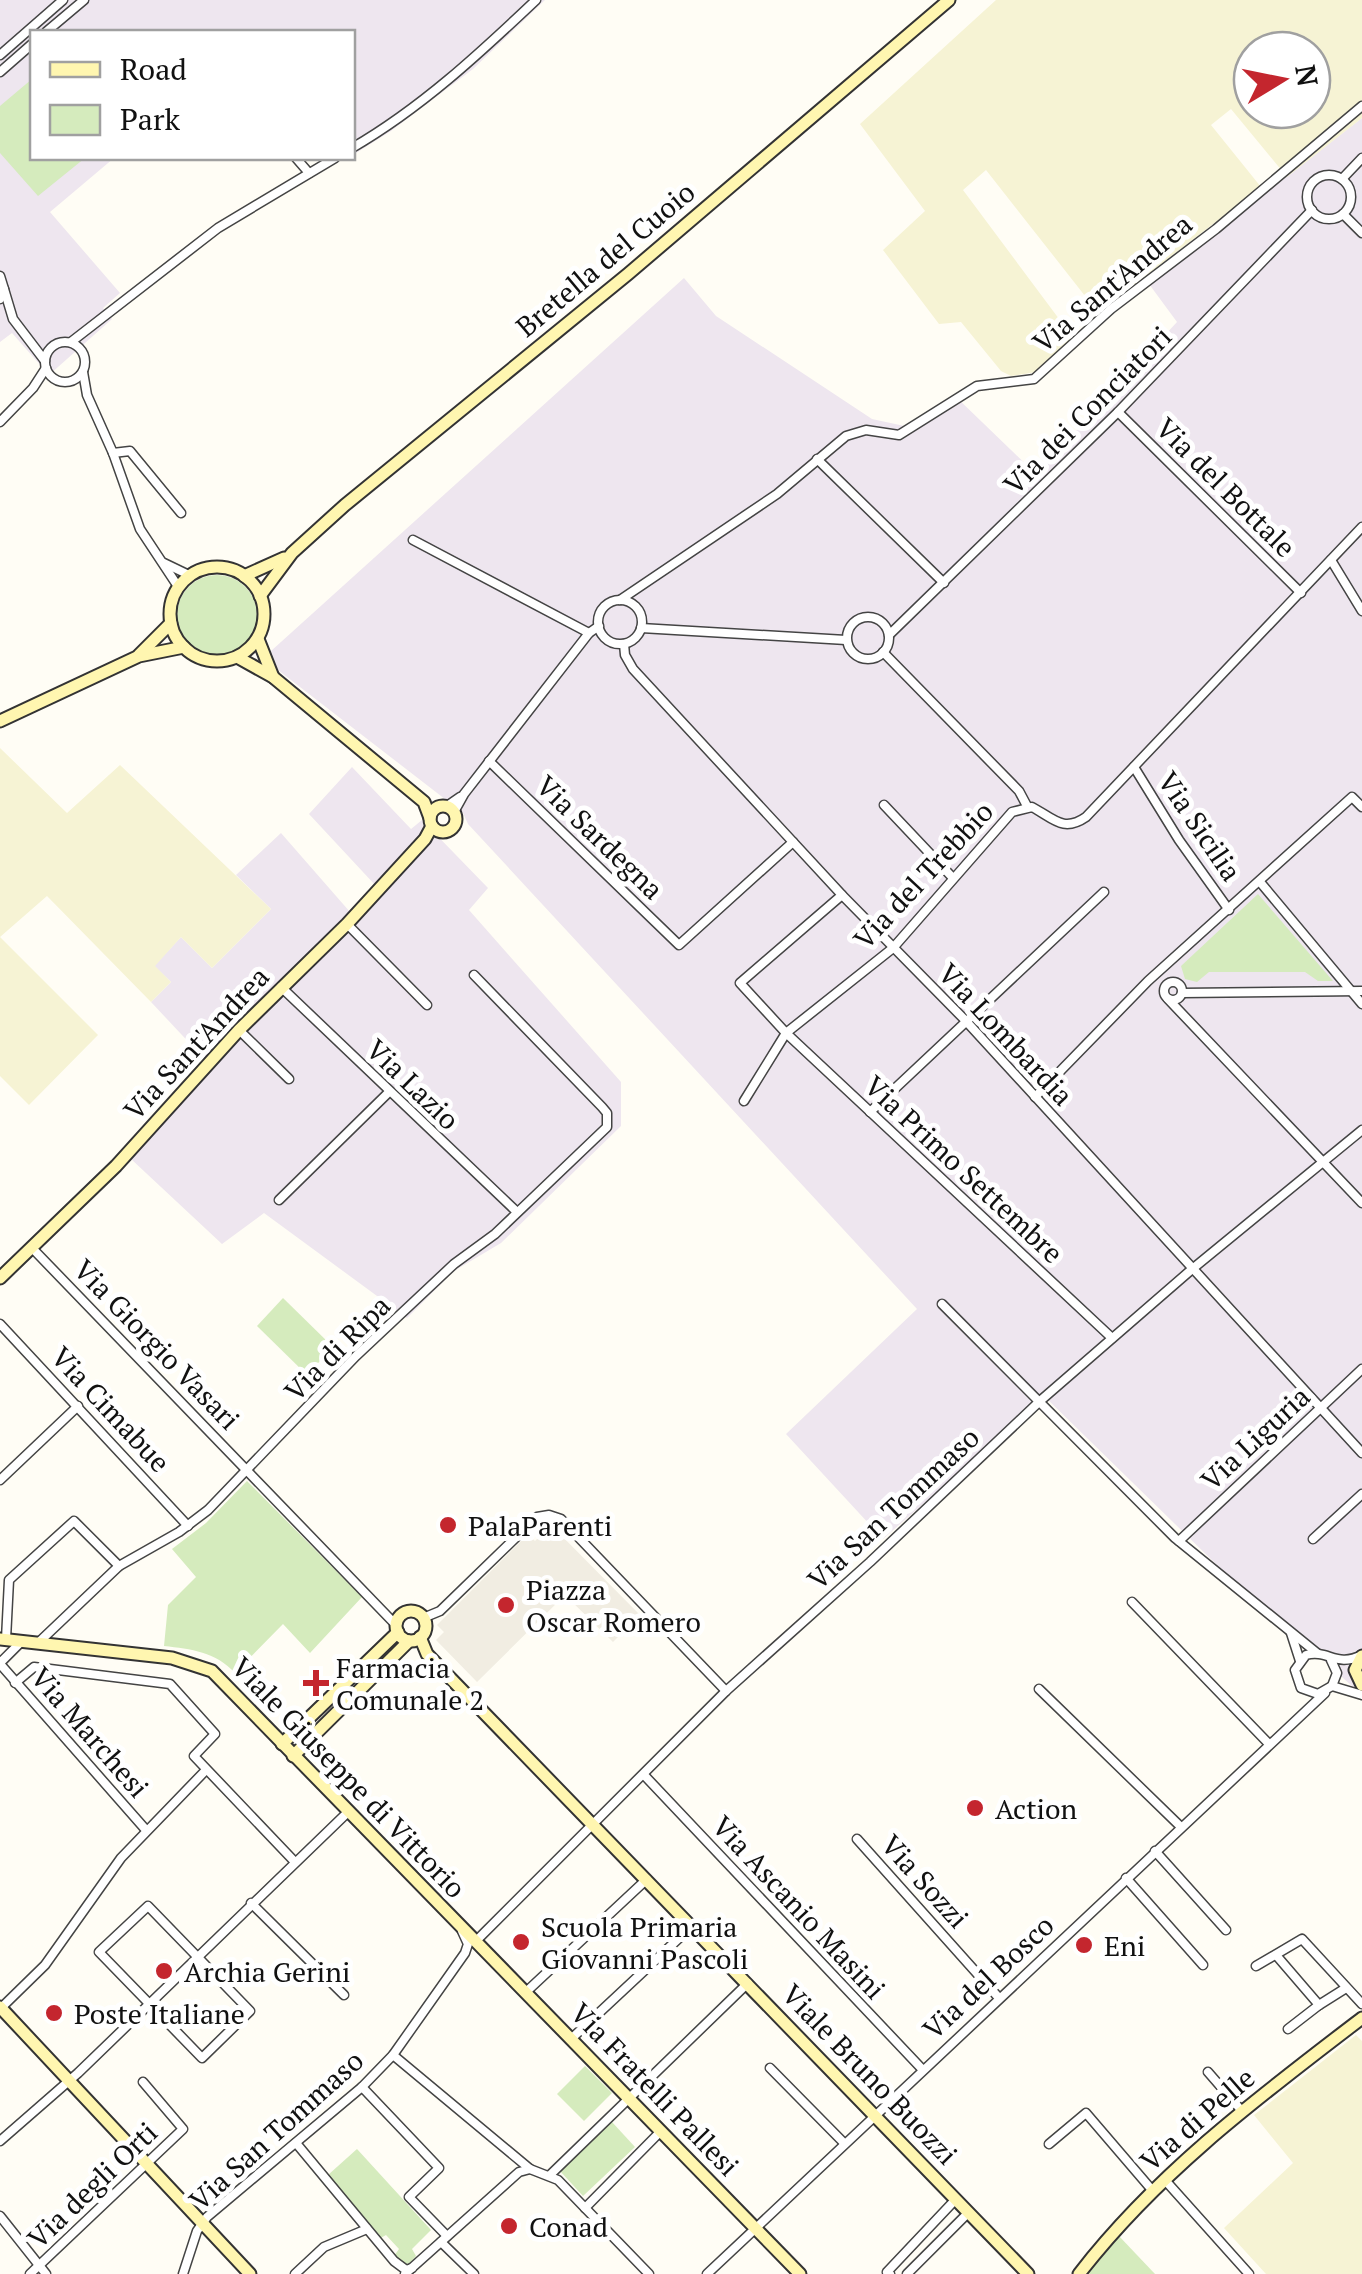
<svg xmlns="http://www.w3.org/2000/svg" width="1362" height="2274" font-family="'PT Serif',serif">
<rect width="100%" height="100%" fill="#fffdf5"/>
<g fill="#eee6ef">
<polygon points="0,0 545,0 473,69 391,131 353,155 352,32 32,32 32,158 114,158 50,212 120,293 103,308 112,319 49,375 12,333 0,342"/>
<polygon points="1362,118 1362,1695 1218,1566 1045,1397 883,1539 786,1434 917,1309 468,824 463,813 278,670 271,651 684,278 716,316 872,419 909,427 954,395 1036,474 1177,322 1149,284"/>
<polygon points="352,767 411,829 422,820 488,888 469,910 621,1082 621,1126 501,1243 454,1271 407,1318 264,1213 222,1244 131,1159 211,1066 151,1002 171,982 154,966 181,937 212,968 271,909 236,875 281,833 350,912 376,886 309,814"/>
</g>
<g fill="#f6f3d4" fill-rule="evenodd">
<path d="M 996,0 L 1362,0 L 1362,118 L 1287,177 L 1231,109 L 1211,125 L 1261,187 L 1126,291 L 1100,315 L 986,170 L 963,190 L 1074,339 L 1036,372 L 1011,376 L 1001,371 L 961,322 L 939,324 L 883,250 L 925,211 L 860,124 ZM 1252,50 L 1312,50 L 1312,110 L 1252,110 Z"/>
<polygon points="0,748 67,813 120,765 271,909 212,968 181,937 155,966 171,982 151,1002 47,896 0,937 98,1035 29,1105 0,1076"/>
<polygon points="1356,2035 1362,2041 1362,2274 1266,2274 1224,2228 1293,2163 1254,2115"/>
</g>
<g fill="#d5ebbd">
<polygon points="32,79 32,158 85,158 38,196 0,153 0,106"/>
<circle cx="217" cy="615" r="40"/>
<polygon points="1258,894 1333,981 1318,981 1305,972 1209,972 1197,982 1185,979 1181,966"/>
<polygon points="283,1298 333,1347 307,1375 257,1326"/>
<path d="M 247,1481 L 362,1597 L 310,1653 L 283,1624 L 235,1673 C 216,1652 191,1649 164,1646 L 168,1605 L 196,1577 L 172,1549 L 206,1523 Z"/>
<polygon points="585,2066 612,2093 584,2121 557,2094"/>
<polygon points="612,2122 635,2147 583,2196 560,2171"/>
<polygon points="357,2149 431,2230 412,2249 416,2256 410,2263 402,2265 394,2256 399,2249 386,2235 379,2239 328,2175"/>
<polygon points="1118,2235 1155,2274 1084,2274"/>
</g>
<polygon fill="#f1ede2" points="551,1525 640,1615 613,1642 565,1595 477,1682 436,1640 444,1632 437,1625 528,1534 535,1541"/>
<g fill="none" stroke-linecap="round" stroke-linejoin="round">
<defs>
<g id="street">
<polyline points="46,32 84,0"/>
<polyline points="0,55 63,0"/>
<polyline points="0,72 32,44"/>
<path d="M 352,148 C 421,108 479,54 536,0"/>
<polyline points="296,158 309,173"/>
<circle cx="1329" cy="197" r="22"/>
<polyline points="1342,179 1362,158"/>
<polyline points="1343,214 1362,233"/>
<polyline points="0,276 4,289 0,299"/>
<polyline points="4,289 13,319 45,361"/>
<circle cx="65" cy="362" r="20"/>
<polyline points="71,342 218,228 335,158"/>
<polyline points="83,372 87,395 113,453 140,529 179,588"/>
<polyline points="1118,412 1301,593"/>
<polyline points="0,422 33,388 46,368"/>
<polyline points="113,453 130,451 181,513"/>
<polyline points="817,459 944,583"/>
<polyline points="413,540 589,633"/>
<polyline points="1331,560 1362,611"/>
<polyline points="164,563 191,576"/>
<polyline points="620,600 777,494 846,436 866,430 899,435 977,386 1034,379 1111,309 1216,229 1362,106"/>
<circle cx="620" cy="622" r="22"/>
<circle cx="868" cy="638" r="21"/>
<polyline points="641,628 846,640"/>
<polyline points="889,635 1118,412 1312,210"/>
<polyline points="624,644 625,655 633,669 842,895 965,1020 1362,1453"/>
<polyline points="883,652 1019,791 1027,806"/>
<polyline points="489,761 679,945 793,842"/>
<polyline points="1134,767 1179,840 1229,910"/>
<polyline points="884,805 953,878"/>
<polyline points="447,806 460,797"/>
<polyline points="454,812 464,794 589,633 599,626"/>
<polyline points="1260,882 1362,1004"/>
<polyline points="842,895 740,983 786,1033 1112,1338"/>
<polyline points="347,924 427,1005"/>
<circle cx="1173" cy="991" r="9"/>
<polyline points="281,987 517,1212"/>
<polyline points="1182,993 1362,991"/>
<polyline points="1168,999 1362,1203"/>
<polyline points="239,1030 289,1079"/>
<polyline points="1035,1097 1148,981 1352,797 1362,807"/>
<path d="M 744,1101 L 786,1033 L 893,948 L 1012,812 L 1032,807 C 1053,818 1063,833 1086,817 L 1362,527"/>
<polyline points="870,1112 1104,892"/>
<polyline points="279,1200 388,1093"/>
<polyline points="33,1249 396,1625"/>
<polyline points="942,1304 1175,1538 1317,1653"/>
<polyline points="0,1324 188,1526"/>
<polyline points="0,1480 78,1406"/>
<polyline points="1313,1539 1362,1494"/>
<polyline points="1179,1541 1362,1369"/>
<polyline points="1132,1602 1269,1744"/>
<polyline points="423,1618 440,1611 537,1517 549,1515 561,1519 726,1691"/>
<polyline points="1291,1633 1300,1661"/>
<polyline points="6,1639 9,1580 74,1521 119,1566"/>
<polyline points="38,1643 119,1566 179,1532 208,1510 356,1356 454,1264 495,1234 607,1127 607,1113 602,1107 474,975"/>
<path d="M 1331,1660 L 1337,1673 L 1332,1686 L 1318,1694 L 1301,1688 L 1295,1670 L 1306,1655 C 1328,1649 1336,1668 1362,1655"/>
<polyline points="0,1663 22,1641"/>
<polyline points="0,1664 146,1830"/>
<polyline points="15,1683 34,1667 170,1684 215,1734 194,1756 294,1861"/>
<polyline points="1332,1686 1362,1695"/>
<polyline points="1039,1689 1181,1827"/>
<polyline points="644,1775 922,2069"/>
<polyline points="857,1839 999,1998"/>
<polyline points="1155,1851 1226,1930"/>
<polyline points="1126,1878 1203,1965"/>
<polyline points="251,1903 344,1995"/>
<polygon points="148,1906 250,2011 202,2058 99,1952"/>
<polyline points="476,1941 726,1691 870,1562 1040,1401 1191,1270 1362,1130"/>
<polyline points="1276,1955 1319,2005 1346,1988"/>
<polyline points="1256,1966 1302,1939 1362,2004"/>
<polyline points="526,1992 647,1879"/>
<polyline points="1,2008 45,1965 121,1858 206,1770"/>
<polyline points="1288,2029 1319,2005"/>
<polyline points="571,2039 692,1926"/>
<polyline points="393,2055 530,2169"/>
<polyline points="770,2068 844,2143"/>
<polyline points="1208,2072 1241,2110"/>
<polyline points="362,2087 439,2168 409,2197 447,2236"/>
<polyline points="0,2141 78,2073 348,1812"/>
<polyline points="296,2143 394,2261 406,2270 412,2268"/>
<polyline points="1049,2144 1086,2113 1152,2190"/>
<polyline points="550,2175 748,1983"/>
<polyline points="1164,2179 1249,2274"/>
<polyline points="585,2208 661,2131"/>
<polyline points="0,2216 46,2274"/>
<polyline points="441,2242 474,2274"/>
<polyline points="30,2274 183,2129 143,2082"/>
<polyline points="183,2274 197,2231 207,2217 362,2087 393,2055 465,1953 468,1944 462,1931"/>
<polyline points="295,2274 324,2247 367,2229"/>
<polyline points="405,2274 519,2172 530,2169 558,2180 649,2274"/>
<polyline points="707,2274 1325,1693"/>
<polyline points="890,2274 887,2272 956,2199"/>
<polyline points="907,2274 969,2212"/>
</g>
<g id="secondary">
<circle cx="217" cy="614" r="47"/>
<polyline points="244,576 284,558"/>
<polyline points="260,596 292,553 345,505 628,274 949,0"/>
<polyline points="258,639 273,677"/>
<polyline points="139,655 171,623"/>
<polyline points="237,657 273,677 424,802 430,818"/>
<polyline points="0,721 139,656 184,647"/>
<circle cx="443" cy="819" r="13"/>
<polyline points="0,1278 116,1166 239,1030 347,924 425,839 432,826"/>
<circle cx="411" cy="1626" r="15"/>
<polyline points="420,1637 427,1654 1028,2274"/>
<polyline points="0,1639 172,1658 212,1671 800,2274"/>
<polyline points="1362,1656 1355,1670 1362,1685"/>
<polyline points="282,1744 398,1632"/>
<polyline points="293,1756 409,1641"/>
<polyline points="0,2007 250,2274"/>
<path d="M 1079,2274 C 1158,2172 1260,2096 1362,2018"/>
</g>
</defs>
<use href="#street" stroke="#444" stroke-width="11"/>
<use href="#secondary" stroke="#333" stroke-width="15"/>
<use href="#street" stroke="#fff" stroke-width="8"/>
<use href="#secondary" stroke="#fff6b0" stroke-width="11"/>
</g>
<g fill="#c4262e" stroke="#fff" stroke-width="4">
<circle cx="448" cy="1525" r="10"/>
<circle cx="506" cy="1605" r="10"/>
<path d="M311 1668h10v10h10v10h-10v10h-10v-10h-10v-10h10z"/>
<circle cx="975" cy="1808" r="10"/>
<circle cx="521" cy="1942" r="10"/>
<circle cx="1084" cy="1945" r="10"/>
<circle cx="164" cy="1971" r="10"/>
<circle cx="54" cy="2013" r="10"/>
<circle cx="509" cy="2226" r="10"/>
</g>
<g text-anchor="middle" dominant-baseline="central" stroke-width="10" stroke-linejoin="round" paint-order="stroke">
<g font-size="28" fill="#111" stroke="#fff">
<text transform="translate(605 259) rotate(-40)">Bretella del Cuoio</text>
<text transform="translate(1112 283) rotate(-40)">Via Sant'Andrea</text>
<text transform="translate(1087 410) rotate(-45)">Via dei Conciatori</text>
<text transform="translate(1226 487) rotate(45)">Via del Bottale</text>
<text transform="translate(1200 826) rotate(56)">Via Sicilia</text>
<text transform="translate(600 837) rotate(44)">Via Sardegna</text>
<text transform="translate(923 875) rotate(-47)">Via del Trebbio</text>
<text transform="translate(1006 1034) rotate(47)">Via Lombardia</text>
<text transform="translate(196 1043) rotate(-47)">Via Sant'Andrea</text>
<text transform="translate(413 1084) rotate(44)">Via Lazio</text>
<text transform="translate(964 1169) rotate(43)">Via Primo Settembre</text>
<text transform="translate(157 1344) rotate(46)">Via Giorgio Vasari</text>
<text transform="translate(337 1348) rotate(-45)">Via di Ripa</text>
<text transform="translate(111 1409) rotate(47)">Via Cimabue</text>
<text transform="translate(1255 1438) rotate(-43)">Via Liguria</text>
<text transform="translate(893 1508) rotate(-43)">Via San Tommaso</text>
<text transform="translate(90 1732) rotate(49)">Via Marchesi</text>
<text transform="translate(349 1777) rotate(46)">Viale Giuseppe di Vittorio</text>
<text transform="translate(925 1881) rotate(48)">Via Sozzi</text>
<text transform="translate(799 1907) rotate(47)">Via Ascanio Masini</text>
<text transform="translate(988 1977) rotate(-43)">Via del Bosco</text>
<text transform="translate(870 2074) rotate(46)">Viale Bruno Buozzi</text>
<text transform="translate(655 2089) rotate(46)">Via Fratelli Pallesi</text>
<text transform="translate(1197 2119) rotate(-41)">Via di Pelle</text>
<text transform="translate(276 2130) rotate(-42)">Via San Tommaso</text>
<text transform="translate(92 2185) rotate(-44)">Via degli Orti</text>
</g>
<g font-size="28" fill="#111" stroke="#fff" text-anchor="start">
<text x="468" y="1525">PalaParenti</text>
<text x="526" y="1589">Piazza<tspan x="526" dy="32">Oscar Romero</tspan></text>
<text x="336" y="1667">Farmacia<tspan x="336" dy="32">Comunale 2</tspan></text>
<text x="995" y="1808">Action</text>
<text x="541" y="1926">Scuola Primaria<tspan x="541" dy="32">Giovanni Pascoli</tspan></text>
<text x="1104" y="1945">Eni</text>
<text x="184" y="1971">Archia Gerini</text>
<text x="74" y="2013">Poste Italiane</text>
<text x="529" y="2226">Conad</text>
</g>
</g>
<rect x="30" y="30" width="325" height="130" fill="#ffffff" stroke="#a0a0a0" stroke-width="2.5"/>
<rect x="50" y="62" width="50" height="15" fill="#fff6b0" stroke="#a0a0a0" stroke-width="2.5"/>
<text x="120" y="80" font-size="30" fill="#111111">Road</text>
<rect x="50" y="105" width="50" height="30" fill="#d5ebbd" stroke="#a0a0a0" stroke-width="2.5"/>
<text x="120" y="130" font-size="30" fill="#111111">Park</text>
<g transform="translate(1282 80) rotate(80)"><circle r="48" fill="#ffffff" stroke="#a0a0a0" stroke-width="2.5"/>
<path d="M0-8L18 38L0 25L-18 38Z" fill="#c4262e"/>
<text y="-15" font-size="28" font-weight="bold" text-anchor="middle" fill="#111111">N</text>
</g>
</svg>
